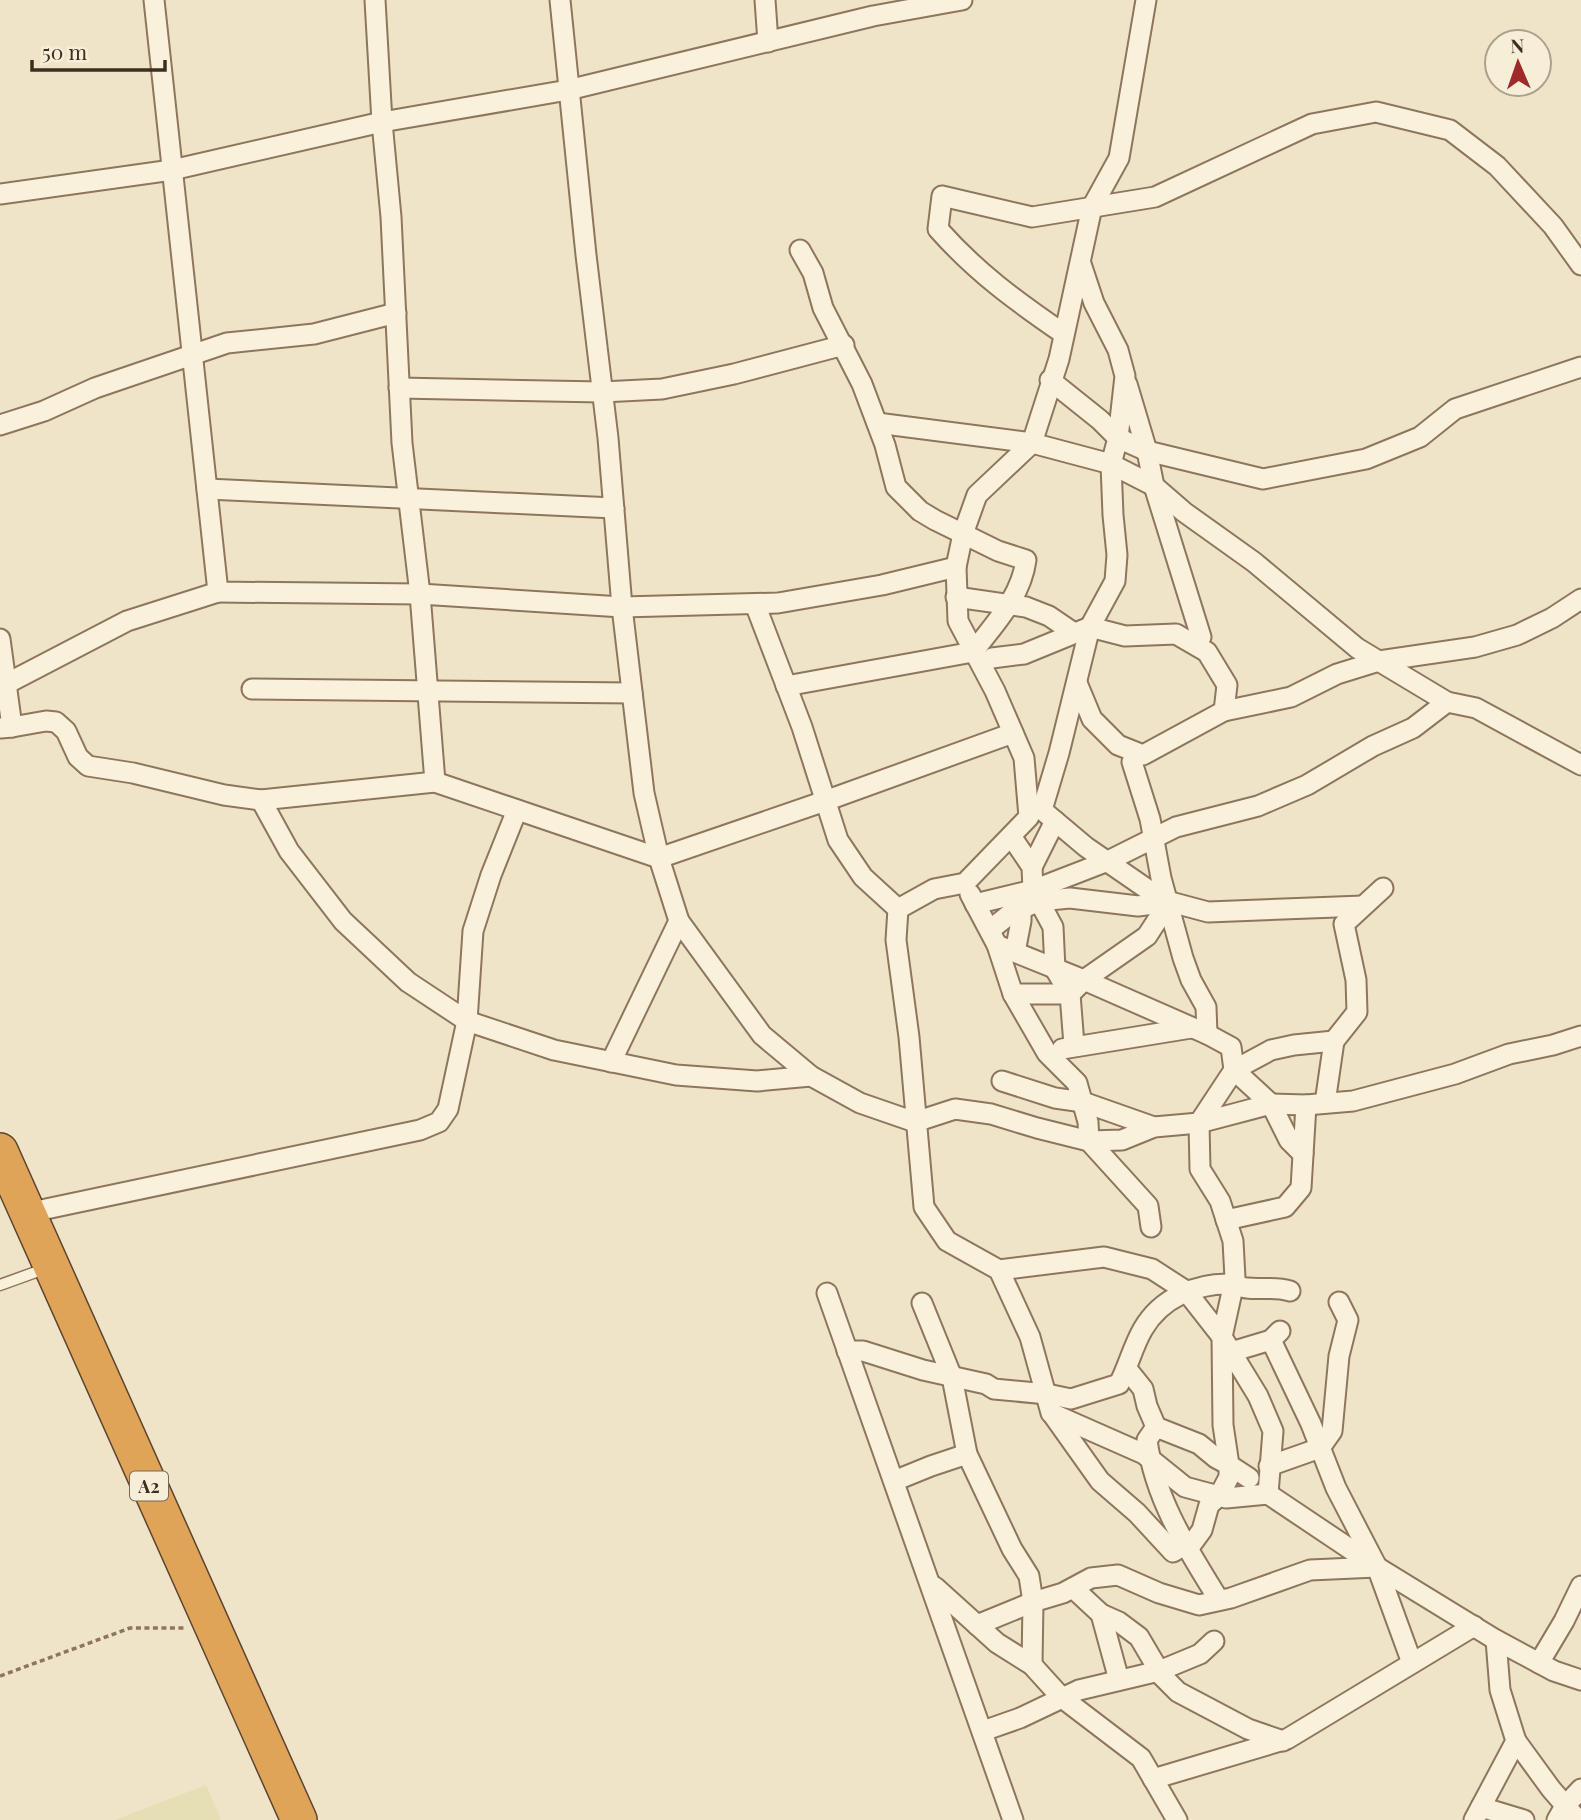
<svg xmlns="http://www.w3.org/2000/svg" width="1581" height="1820" font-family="'Playfair Display',serif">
<rect width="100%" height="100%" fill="#f0e4c8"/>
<polygon fill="#e6deb5" points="206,1785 221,1820 115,1820"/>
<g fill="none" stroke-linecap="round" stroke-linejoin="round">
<defs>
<polyline id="lane" points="0,1285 47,1268"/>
<g id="street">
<polyline points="154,0 218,592 420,594 622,607 778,603 882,585 956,567"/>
<polyline points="560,0 586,255 608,438 622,607 644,793 659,858 679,921 762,1035 811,1076 860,1103 915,1122 955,1109 991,1114 1037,1128 1089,1141 1122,1140 1154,1127 1199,1123 1271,1104 1306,1105 1353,1101 1455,1074 1509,1054 1553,1045 1581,1036"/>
<polyline points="765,0 768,42"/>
<polyline points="1146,0 1119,158 1092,207 1059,359 1032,443 977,495 963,534 956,567 958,621 995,691 1024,758 1029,817 965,883 934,889 898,909 896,940 909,1037 924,1207 947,1241 999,1270 1030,1337 1051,1413 1144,1454 1185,1487 1226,1498 1268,1494 1377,1567 1496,1640 1554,1671 1581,1680"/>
<polyline points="0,194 172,170 382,122 568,90 873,16 962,0"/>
<polyline points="1081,264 1094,303 1118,350 1125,376 1118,438 1111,464 1113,515 1117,555 1115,581 1090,627 1059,753 1042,810 1086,847 1163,900 1208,912 1363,906"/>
<path d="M 1064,334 C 1016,301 977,273 938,229 L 942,196 L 1032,217 L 1155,197 L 1312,124 L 1376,112 L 1450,130 L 1497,166 L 1553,226 L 1581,265"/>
<polyline points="1050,380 1100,420 1118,438 1147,451 1263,479 1366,459 1420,437 1455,409 1581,367"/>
<polyline points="1127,384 1147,451 1154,486 1201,637"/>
<polyline points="399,388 602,392 662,389 734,374 844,345"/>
<polyline points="877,423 1032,443 1111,464 1154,486 1184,512 1254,562 1357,648 1447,702 1476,708 1581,765"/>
<polyline points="0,425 44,411 95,388 227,343 314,334 396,313"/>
<polyline points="207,489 614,508"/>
<polyline points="956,597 1026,607 1049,616 1074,633"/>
<polyline points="755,604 802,727 838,840 863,877 898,909"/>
<polyline points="0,639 12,727 1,728"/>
<polyline points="992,658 1024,654 1090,627 1125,636 1176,634 1207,652 1227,685 1224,711"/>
<polyline points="1077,683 1092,719 1118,745 1143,755 1224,711 1291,697 1337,674 1379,661 1475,647 1517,635 1552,618 1581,599"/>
<polyline points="6,684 127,621 218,592"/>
<path d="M 786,686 L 973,652 C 995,623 1021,597 1026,560 L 998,551 L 935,520 L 920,511 L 896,487 L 885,445 L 862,384 L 823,308 L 813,273 L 800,250"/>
<polyline points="252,689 632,693"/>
<polyline points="12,727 46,721 56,722 66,731 78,757 88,766 133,773 224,795 261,800 435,782 420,594 402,443 391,217 382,122 375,0"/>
<polyline points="1132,762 1150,819 1161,878 1183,958 1191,980 1206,1007 1207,1034"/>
<polyline points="435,782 659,858 825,801 1013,733"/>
<polyline points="261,800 289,851 343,921 408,982 467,1021 554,1050 676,1075 757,1081 811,1076"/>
<polyline points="1011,836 1032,867 1033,890 1053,927 1055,969 1070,994 1074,1045"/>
<polyline points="1032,867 1055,821"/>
<polyline points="970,894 997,945 1013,994 1047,1053 1077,1083 1088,1122 1089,1141 1148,1206 1151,1227"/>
<polyline points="975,904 1033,890 1108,861 1176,827 1258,806 1307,785 1373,746 1413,728 1447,702"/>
<polyline points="990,930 1010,914 1039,901 1070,898 1138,906 1169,902"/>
<polyline points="997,945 1084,980 1207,1034 1231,1047 1234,1070 1271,1104 1289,1140 1303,1154"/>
<polyline points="1015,952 1021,921 1021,908"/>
<polyline points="1013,994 1070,994 1084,980 1147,936 1169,902"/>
<polyline points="1334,1041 1357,1012 1356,980 1344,924 1383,888"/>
<polyline points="1062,1049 1191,1028"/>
<polyline points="611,1062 679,921"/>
<polyline points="1002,1081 1055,1098 1083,1102 1154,1127"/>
<polyline points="27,1213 420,1130 439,1122 448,1109 467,1021 473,931 491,875 517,810"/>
<polyline points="1226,1220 1285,1207 1301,1188 1306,1105"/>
<polyline points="999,1270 1104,1257 1152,1269 1186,1291 1222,1337 1258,1396 1273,1431 1268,1494"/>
<polyline points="827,1293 1013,1820"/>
<polyline points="922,1303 952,1377 967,1454 1012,1549 1029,1576 1033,1602 1032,1665"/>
<polyline points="1271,1340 1311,1424 1336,1488 1377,1567 1412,1663"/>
<path d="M 847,1351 L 863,1351 L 923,1370 L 986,1384 L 994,1389 L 1047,1394 L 1071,1399 L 1119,1384 C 1128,1367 1133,1346 1143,1329 C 1161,1298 1196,1283 1231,1284 C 1237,1285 1242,1288 1247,1288 C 1262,1290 1275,1286 1290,1291"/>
<polyline points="1231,1352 1271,1340 1280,1331"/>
<polyline points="1053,1415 1100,1481 1137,1513 1173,1552 1184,1545 1191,1545 1202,1530 1209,1505 1219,1496 1229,1477 1229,1465 1216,1458 1199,1444 1156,1427 1147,1406 1143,1389 1127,1369"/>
<path d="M 1156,1427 L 1147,1440 C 1155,1500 1188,1550 1219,1600"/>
<polyline points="1269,1466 1320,1448 1332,1431 1339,1356 1348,1320 1339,1302"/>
<polyline points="1249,1478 1229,1465 1223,1425 1222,1337 1235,1278 1233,1241 1220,1201 1200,1169 1199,1123 1234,1070 1271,1050 1294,1045 1334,1041 1325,1103"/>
<polyline points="894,1481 931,1466 967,1454"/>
<polyline points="935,1587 997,1643 1032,1665 1061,1697 1141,1758 1177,1820"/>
<polyline points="1073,1588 1101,1614 1119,1622 1139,1637 1162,1676 1178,1692 1248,1729 1283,1741"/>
<polyline points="1101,1614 1119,1680"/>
<polyline points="977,1625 1033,1602 1063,1593 1091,1578 1118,1575 1159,1593 1199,1605 1231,1598 1310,1570 1377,1567"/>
<polyline points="1539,1663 1564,1621 1581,1586"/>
<polyline points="983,1731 1020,1718 1079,1690 1159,1671 1200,1654 1214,1641"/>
<polyline points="1516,1741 1551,1789 1578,1820"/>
<polyline points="1153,1779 1287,1739 1474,1626"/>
<polyline points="1481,1807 1524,1820"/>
<polyline points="1474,1820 1516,1741 1500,1690 1496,1640"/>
<polyline points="1557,1820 1565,1806 1581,1789"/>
</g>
<polyline id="highway" points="0,1151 299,1820"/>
</defs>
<use href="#lane" stroke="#8d765c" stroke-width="13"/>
<use href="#street" stroke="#8d765c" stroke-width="23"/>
<use href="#highway" stroke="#5b4430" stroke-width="38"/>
<polyline stroke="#8d765c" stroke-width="3.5" stroke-dasharray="5 3.5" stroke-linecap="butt" points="0,1676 130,1628 186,1628"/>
<use href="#lane" stroke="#faf1dc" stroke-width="10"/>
<use href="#street" stroke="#faf1dc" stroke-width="19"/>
<use href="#highway" stroke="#e0a458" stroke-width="35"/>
</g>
<g text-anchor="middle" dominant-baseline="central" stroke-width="7" stroke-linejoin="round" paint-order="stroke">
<rect fill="#f7eed8" stroke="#756857" stroke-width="2" x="130" y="1471.5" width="38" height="29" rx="5"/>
<g font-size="18" font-weight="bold" fill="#3d2e20">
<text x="149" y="1486">A2</text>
</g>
</g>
<g transform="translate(1518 63) rotate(358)"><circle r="33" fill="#f7eed8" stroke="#ada18e" stroke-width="2"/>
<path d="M0-5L12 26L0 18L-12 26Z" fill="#9e2a2b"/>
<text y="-10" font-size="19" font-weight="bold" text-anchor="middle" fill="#3d2e20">N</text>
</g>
<path d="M32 60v10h133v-10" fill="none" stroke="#3d2e20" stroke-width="3.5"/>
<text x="42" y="60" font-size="21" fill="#3d2e20" stroke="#f7eed8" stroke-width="5" paint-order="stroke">50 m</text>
</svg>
